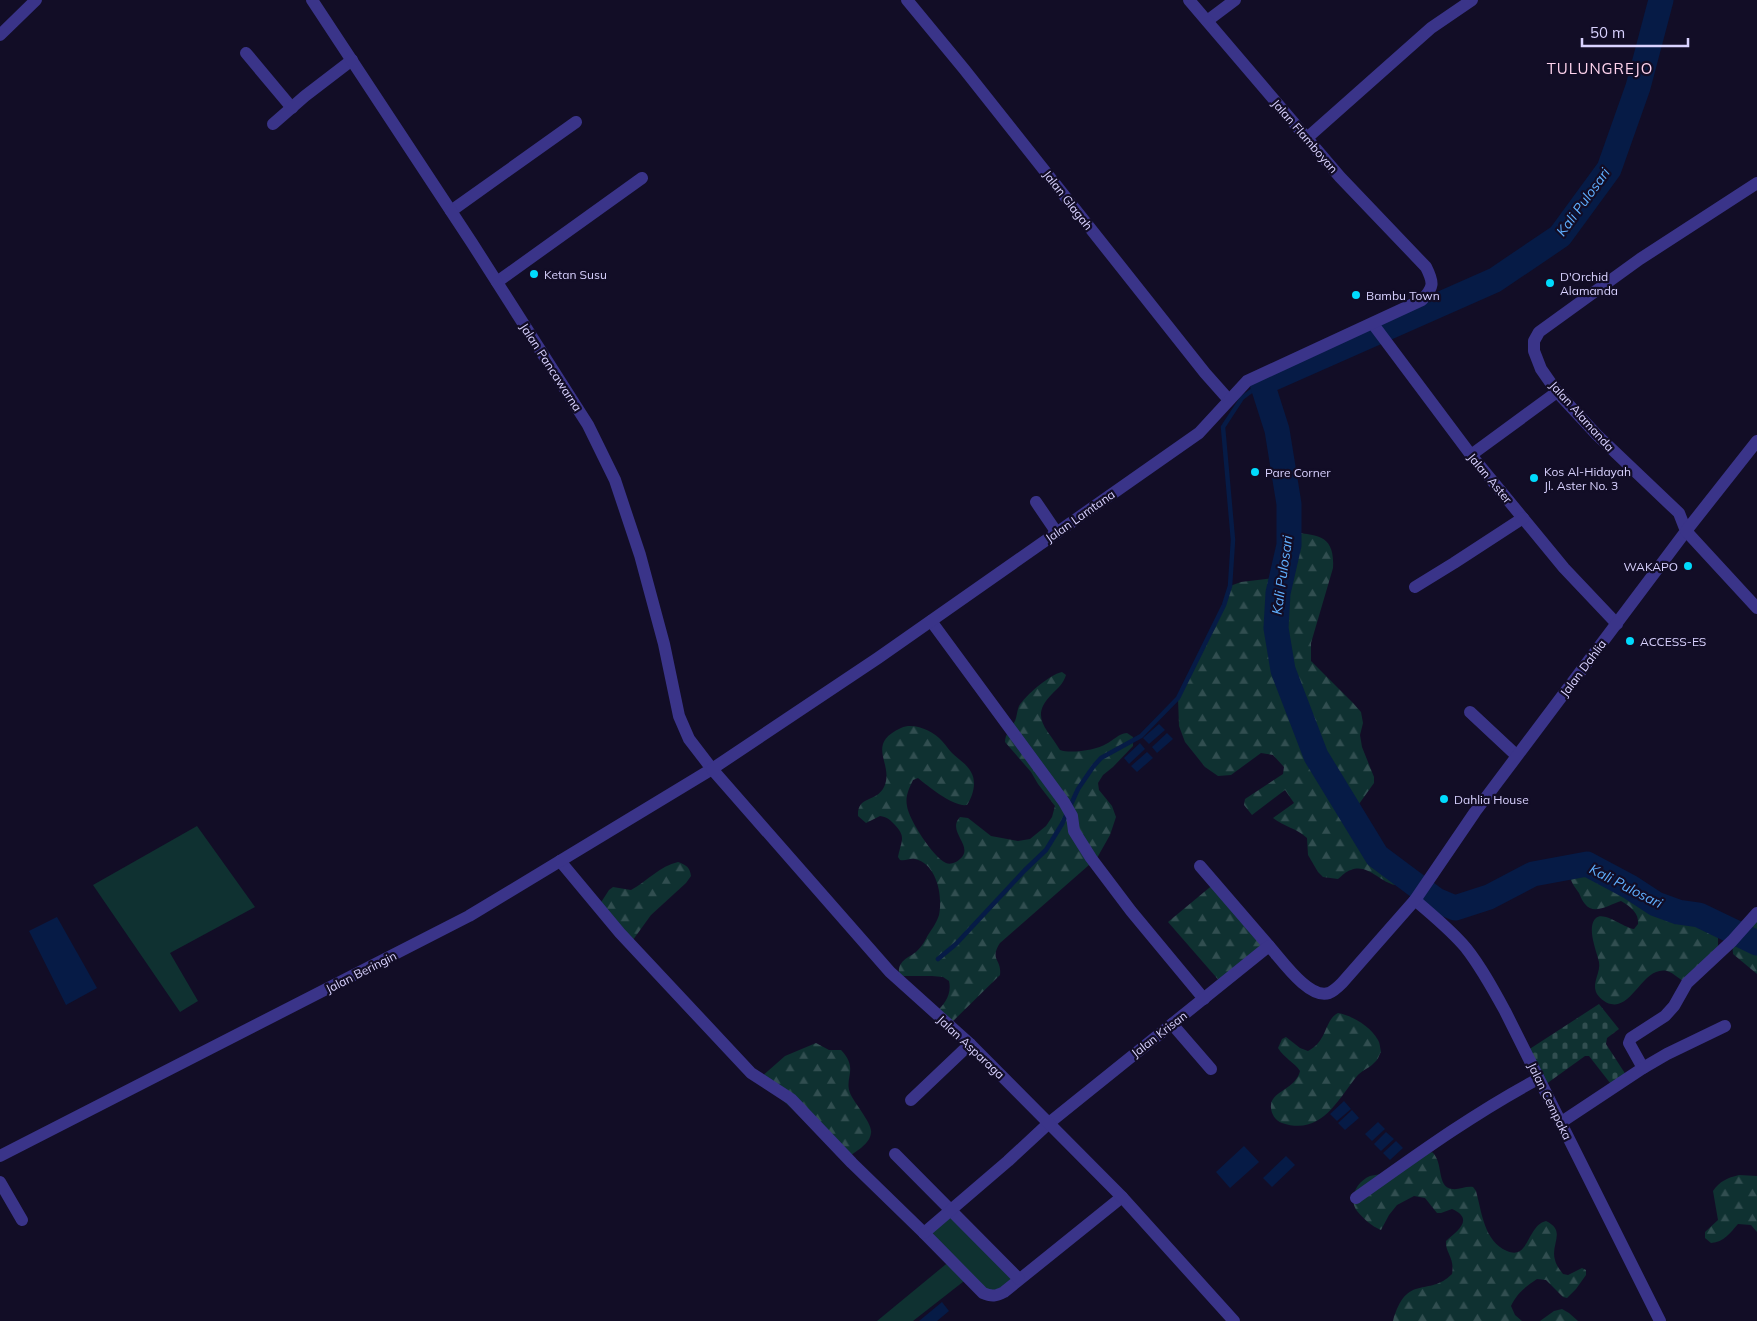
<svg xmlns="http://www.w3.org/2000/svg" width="1757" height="1321" font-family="Mulish,sans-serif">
<defs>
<pattern id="forest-firs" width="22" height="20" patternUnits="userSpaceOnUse" patternTransform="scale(1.25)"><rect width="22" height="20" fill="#0f3131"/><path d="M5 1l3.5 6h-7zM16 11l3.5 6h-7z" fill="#314e50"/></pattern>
<pattern id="cemetery-stones" width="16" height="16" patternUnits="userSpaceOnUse" patternTransform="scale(1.25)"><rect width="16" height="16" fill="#0f3131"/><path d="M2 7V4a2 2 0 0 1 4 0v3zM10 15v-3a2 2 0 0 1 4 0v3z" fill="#314e50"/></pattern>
</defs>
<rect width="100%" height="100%" fill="#120d26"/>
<g fill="#0f3131">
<polygon points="197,826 255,907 170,953 198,1001 180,1012 93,885"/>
<polygon points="950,1210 1019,1279 997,1296 968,1278 913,1321 877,1321 951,1260 924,1233"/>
</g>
<g fill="url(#forest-firs)">
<path d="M 1289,532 C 1317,535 1335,534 1333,568 L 1311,643 L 1311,661 L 1353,703 L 1361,712 L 1363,723 L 1360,735 L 1362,747 L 1374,777 L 1374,783 L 1359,804 L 1359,812 L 1364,825 L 1399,867 L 1399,881 L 1395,885 C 1380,882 1367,863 1351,870 C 1346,871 1342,876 1338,879 L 1323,877 L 1318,872 L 1308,855 L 1307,838 C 1298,829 1283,826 1273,818 L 1294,803 L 1285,790 L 1252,815 L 1244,805 L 1245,799 L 1283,774 L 1284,767 L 1273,755 L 1261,753 L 1231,775 L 1218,776 L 1205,767 L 1185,742 L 1179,726 L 1178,698 L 1224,605 L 1230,586 L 1241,582 L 1281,577 L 1289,545 Z"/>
<path d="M 1062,672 L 1066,675 C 1063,684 1058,688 1052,694 C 1029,717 1047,728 1060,750 C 1070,754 1097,750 1106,744 C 1114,740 1118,734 1127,733 L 1133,737 L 1133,746 L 1113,767 L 1103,775 L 1098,783 L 1099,790 L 1112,806 L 1116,817 L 1110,835 L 1097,858 L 1000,943 C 989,960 1002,959 1000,975 L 949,1025 L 935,1013 C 945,1004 952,994 949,981 L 943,977 L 932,976 L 903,976 L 899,973 C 898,960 909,958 917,951 C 922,946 925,941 928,935 C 932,929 937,922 939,915 C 943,896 937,864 915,859 C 910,858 906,861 900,860 L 898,857 C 901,841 907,837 894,824 C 889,819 887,817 880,816 L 866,823 L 858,816 C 857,795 876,803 884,787 C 895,764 864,745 901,728 C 914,722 933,731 942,741 C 946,745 949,750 952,753 C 958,759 967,764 971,772 C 977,782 973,796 967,805 C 953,807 929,787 918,778 L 913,780 C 909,789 905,796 907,806 C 909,820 933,857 946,863 C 951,865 957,862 960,859 C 975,846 946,832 960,817 L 968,818 L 991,836 L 1018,841 L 1030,839 L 1046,826 L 1052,817 L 1055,806 L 1038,784 L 1031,772 L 1005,742 C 1005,734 1011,728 1015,721 C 1017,716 1017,711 1019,706 C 1026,695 1049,675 1062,672 Z"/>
<path d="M 678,862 C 686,865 690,867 691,876 L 686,883 L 651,915 L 630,944 L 598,907 L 609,890 L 613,887 L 631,890 C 647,881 660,866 678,862 Z"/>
<path d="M 1587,864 L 1630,887 L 1656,904 L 1678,912 L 1699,915 L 1716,923 L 1718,930 L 1718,946 L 1687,983 C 1680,980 1674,973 1667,971 C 1643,966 1633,1009 1611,1004 C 1605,1003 1598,997 1596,992 C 1592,982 1601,972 1599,962 C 1597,952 1586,927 1596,918 C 1604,911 1624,928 1634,929 L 1638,924 C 1639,913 1631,907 1621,901 C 1610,904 1594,916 1585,904 C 1582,901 1581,897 1579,893 C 1574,886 1570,881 1569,872 L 1573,867 Z"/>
<polygon points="1215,883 1269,946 1222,984 1168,922"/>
<polygon points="1757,913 1757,974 1733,954 1732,941"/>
<path d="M 1338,1013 C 1353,1016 1370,1026 1378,1040 C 1380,1043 1380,1048 1381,1052 C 1379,1055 1378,1060 1375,1062 C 1370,1068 1362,1070 1357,1076 C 1337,1101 1321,1136 1282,1123 C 1275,1121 1270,1112 1271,1105 C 1272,1091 1296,1089 1300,1071 C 1294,1062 1284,1058 1278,1048 L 1282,1039 L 1286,1037 L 1300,1048 L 1308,1051 C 1328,1041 1324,1020 1338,1013 Z"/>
<path d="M 816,1043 L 829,1050 L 841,1050 C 859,1069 844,1077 850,1093 C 854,1103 873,1124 871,1133 C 870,1144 855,1152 847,1158 L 759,1079 L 785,1056 Z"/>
<path d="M 1432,1152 C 1444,1162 1436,1187 1452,1189 C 1459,1190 1465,1186 1473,1187 L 1476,1191 C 1482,1213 1484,1241 1507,1251 C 1514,1254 1520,1253 1524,1247 C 1531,1238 1534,1224 1546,1221 C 1567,1231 1550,1244 1555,1260 C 1556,1265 1560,1270 1563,1274 L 1568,1275 L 1582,1268 L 1586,1270 L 1586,1275 L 1576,1289 L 1567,1298 L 1563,1297 L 1546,1280 L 1537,1279 C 1525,1287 1517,1293 1511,1306 L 1515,1315 L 1522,1321 L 1393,1321 C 1407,1272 1428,1298 1452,1274 C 1455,1257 1445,1253 1446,1241 C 1457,1231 1475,1219 1452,1209 L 1441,1213 L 1437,1213 L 1425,1198 L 1414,1196 L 1397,1205 L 1389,1215 L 1381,1230 C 1371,1226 1364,1219 1357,1211 C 1348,1199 1356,1182 1370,1176 C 1373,1175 1378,1175 1381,1174 C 1398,1168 1415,1159 1432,1152 Z"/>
<path d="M 1739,1175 L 1757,1176 L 1757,1232 L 1751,1225 L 1738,1224 C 1730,1233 1724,1242 1711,1243 L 1705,1238 L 1705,1232 L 1718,1220 L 1713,1191 C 1720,1181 1727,1178 1739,1175 Z"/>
<polygon points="1562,1309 1569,1313 1578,1321 1540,1321 1554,1311"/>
</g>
<polygon fill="url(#cemetery-stones)" points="1599,1004 1619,1029 1607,1038 1606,1044 1628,1078 1614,1088 1589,1056 1585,1056 1542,1087 1525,1052"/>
<g fill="#061b46">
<polygon points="1159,724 1165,730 1149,744 1143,738"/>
<polygon points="1167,733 1173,739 1157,753 1152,747"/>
<polygon points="1140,743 1145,749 1129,764 1124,758"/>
<polygon points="1147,752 1153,758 1137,772 1131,766"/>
<polygon points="57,917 97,988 66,1005 29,931"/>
<polygon points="1344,1101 1351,1109 1337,1121 1330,1114"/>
<polygon points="1352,1110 1359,1118 1345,1130 1338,1123"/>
<polygon points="1378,1122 1385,1129 1372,1141 1365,1134"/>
<polygon points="1386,1132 1394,1139 1381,1151 1374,1144"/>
<polygon points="1396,1141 1403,1148 1390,1160 1383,1153"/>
<polygon points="1244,1146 1259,1162 1230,1188 1216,1172"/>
<polygon points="1286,1156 1295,1165 1272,1187 1263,1178"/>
<polygon points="942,1302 949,1311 937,1321 919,1321"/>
</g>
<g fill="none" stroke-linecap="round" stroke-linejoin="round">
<polyline stroke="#061b46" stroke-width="4.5" points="938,959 956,944 1025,870 1046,850 1062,824 1078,789 1093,767 1101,758 1141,736 1178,698 1224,605 1230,586 1233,540 1223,427 1242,398 1262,383"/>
<polyline stroke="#061b46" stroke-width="25" points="1661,0 1638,87 1609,169 1560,236 1495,280 1262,383 1277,430 1289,504 1289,545 1278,593 1276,628 1283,670 1316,756 1377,856 1436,900 1455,908 1489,897 1533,874 1587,864 1630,887 1656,904 1678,912 1699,915 1757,943"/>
<g stroke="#3a3489" stroke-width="12">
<polyline points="907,0 964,69 1205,373 1229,400"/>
<polyline points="1207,21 1235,0"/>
<polyline points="0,35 36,0"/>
<polyline points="246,53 292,108"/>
<polyline points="273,124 305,96 352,60"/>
<polyline points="1307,138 1431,28 1472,0"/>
<polyline points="451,211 576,122"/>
<polyline points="497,282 642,178"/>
<polyline points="1373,324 1471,455 1564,568 1617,624"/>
<polyline points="1471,455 1557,392"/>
<polyline points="1036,502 1057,533"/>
<polyline points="1415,587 1454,563 1523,518"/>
<polyline points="931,621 1064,802 1072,816 1074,831 1091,858 1131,911 1204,999"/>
<polyline points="1470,712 1516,755"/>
<path d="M 560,861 L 620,933 L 751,1073 L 791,1099 L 852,1163 L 924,1233 L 983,1293 C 992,1297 996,1296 1004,1292 L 1122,1197"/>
<polyline points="1200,866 1269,946"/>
<path d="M 1415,900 C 1432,915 1451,930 1466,948 C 1481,967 1493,989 1505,1011 L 1660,1321"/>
<polyline points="1172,1024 1211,1069"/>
<polyline points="1643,1068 1629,1043 1631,1038 1665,1016 1674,1006 1687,983 1732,941 1757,913"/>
<polyline points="911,1100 970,1044"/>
<polyline points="1560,1123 1643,1068 1667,1054 1725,1026"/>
<polyline points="895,1154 1019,1279"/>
<polyline points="0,1156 469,916 712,769 689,739 679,716 664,644 640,555 615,480 588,425 472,243 312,0"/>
<polyline points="0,1182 22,1220"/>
<path d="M 1356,1198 C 1415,1156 1474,1113 1538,1079"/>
<path d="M 924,1233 L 1008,1161 L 1049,1123 L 1269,946 C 1281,959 1309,1000 1329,993 C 1334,991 1339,986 1342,983 L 1415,900 L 1475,812 L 1686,531 L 1679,513 L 1597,435 L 1557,392 L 1541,369 L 1534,351 L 1534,341 L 1539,332 L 1640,259 L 1757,183"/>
</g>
<g stroke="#3a3489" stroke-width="12">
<path d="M 1189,0 L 1340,177 L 1426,267 C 1434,283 1434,287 1422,300 L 1247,381 L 1199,433 L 878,658 L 712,769 L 890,972 L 970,1044 L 1122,1197 L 1234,1321"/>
<polyline points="1757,441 1686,531 1757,608"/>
</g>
</g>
<g fill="#00dbfd" stroke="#120d26" stroke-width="2">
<circle cx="534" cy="274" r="5"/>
<circle cx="1550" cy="283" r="5"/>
<circle cx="1356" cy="295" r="5"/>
<circle cx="1255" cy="472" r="5"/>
<circle cx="1534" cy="478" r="5"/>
<circle cx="1688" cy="566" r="5"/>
<circle cx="1630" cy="641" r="5"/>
<circle cx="1444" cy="799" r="5"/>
</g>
<g text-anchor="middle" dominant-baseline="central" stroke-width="4.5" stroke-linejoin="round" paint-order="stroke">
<g font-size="12" fill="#d9d2ff" stroke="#120d26">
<text transform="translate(1305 136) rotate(49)">Jalan Flamboyan</text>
<text transform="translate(1068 200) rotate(52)">Jalan Glagah</text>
<text transform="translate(551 367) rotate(57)">Jalan Pancawarna</text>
<text transform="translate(1582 416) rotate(48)">Jalan Alamanda</text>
<text transform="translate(1490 478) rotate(50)">Jalan Aster</text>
<text transform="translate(1080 516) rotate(-35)">Jalan Lamtana</text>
<text transform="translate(1583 668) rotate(-53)">Jalan Dahlia</text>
<text transform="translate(361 972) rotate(-27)">Jalan Beringin</text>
<text transform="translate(1159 1034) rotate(-38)">Jalan Krisan</text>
<text transform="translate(971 1047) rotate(43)">Jalan Asparaga</text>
<text transform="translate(1550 1101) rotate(64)">Jalan Cempaka</text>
</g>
<g font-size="12" fill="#d9d2ff" stroke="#120d26" text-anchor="start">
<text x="544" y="274">Ketan Susu</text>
<text x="1560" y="276">D'Orchid<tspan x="1560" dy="14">Alamanda</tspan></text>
<text x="1366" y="295">Bambu Town</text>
<text x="1544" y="471">Kos Al-Hidayah<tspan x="1544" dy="14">Jl. Aster No. 3</tspan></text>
<text x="1265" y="472">Pare Corner</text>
<text x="1678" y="566" text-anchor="end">WAKAPO</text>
<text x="1640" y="641">ACCESS-ES</text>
<text x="1454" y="799">Dahlia House</text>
</g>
<g font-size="14" font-style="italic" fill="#60b0ff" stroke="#120d26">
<text transform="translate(1583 202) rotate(-54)">Kali Pulosari</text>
<text transform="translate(1282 575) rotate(-82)">Kali Pulosari</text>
<text transform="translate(1626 886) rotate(27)">Kali Pulosari</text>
</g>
<g font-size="15" letter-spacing="1" fill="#ffd4ee" stroke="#120d26">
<text x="1600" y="68">TULUNGREJO</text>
</g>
</g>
<path d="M1582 38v8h106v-8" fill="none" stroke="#d9d2ff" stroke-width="2.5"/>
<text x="1590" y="38" font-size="15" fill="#d9d2ff" stroke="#120d26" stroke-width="4" paint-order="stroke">50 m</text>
</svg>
